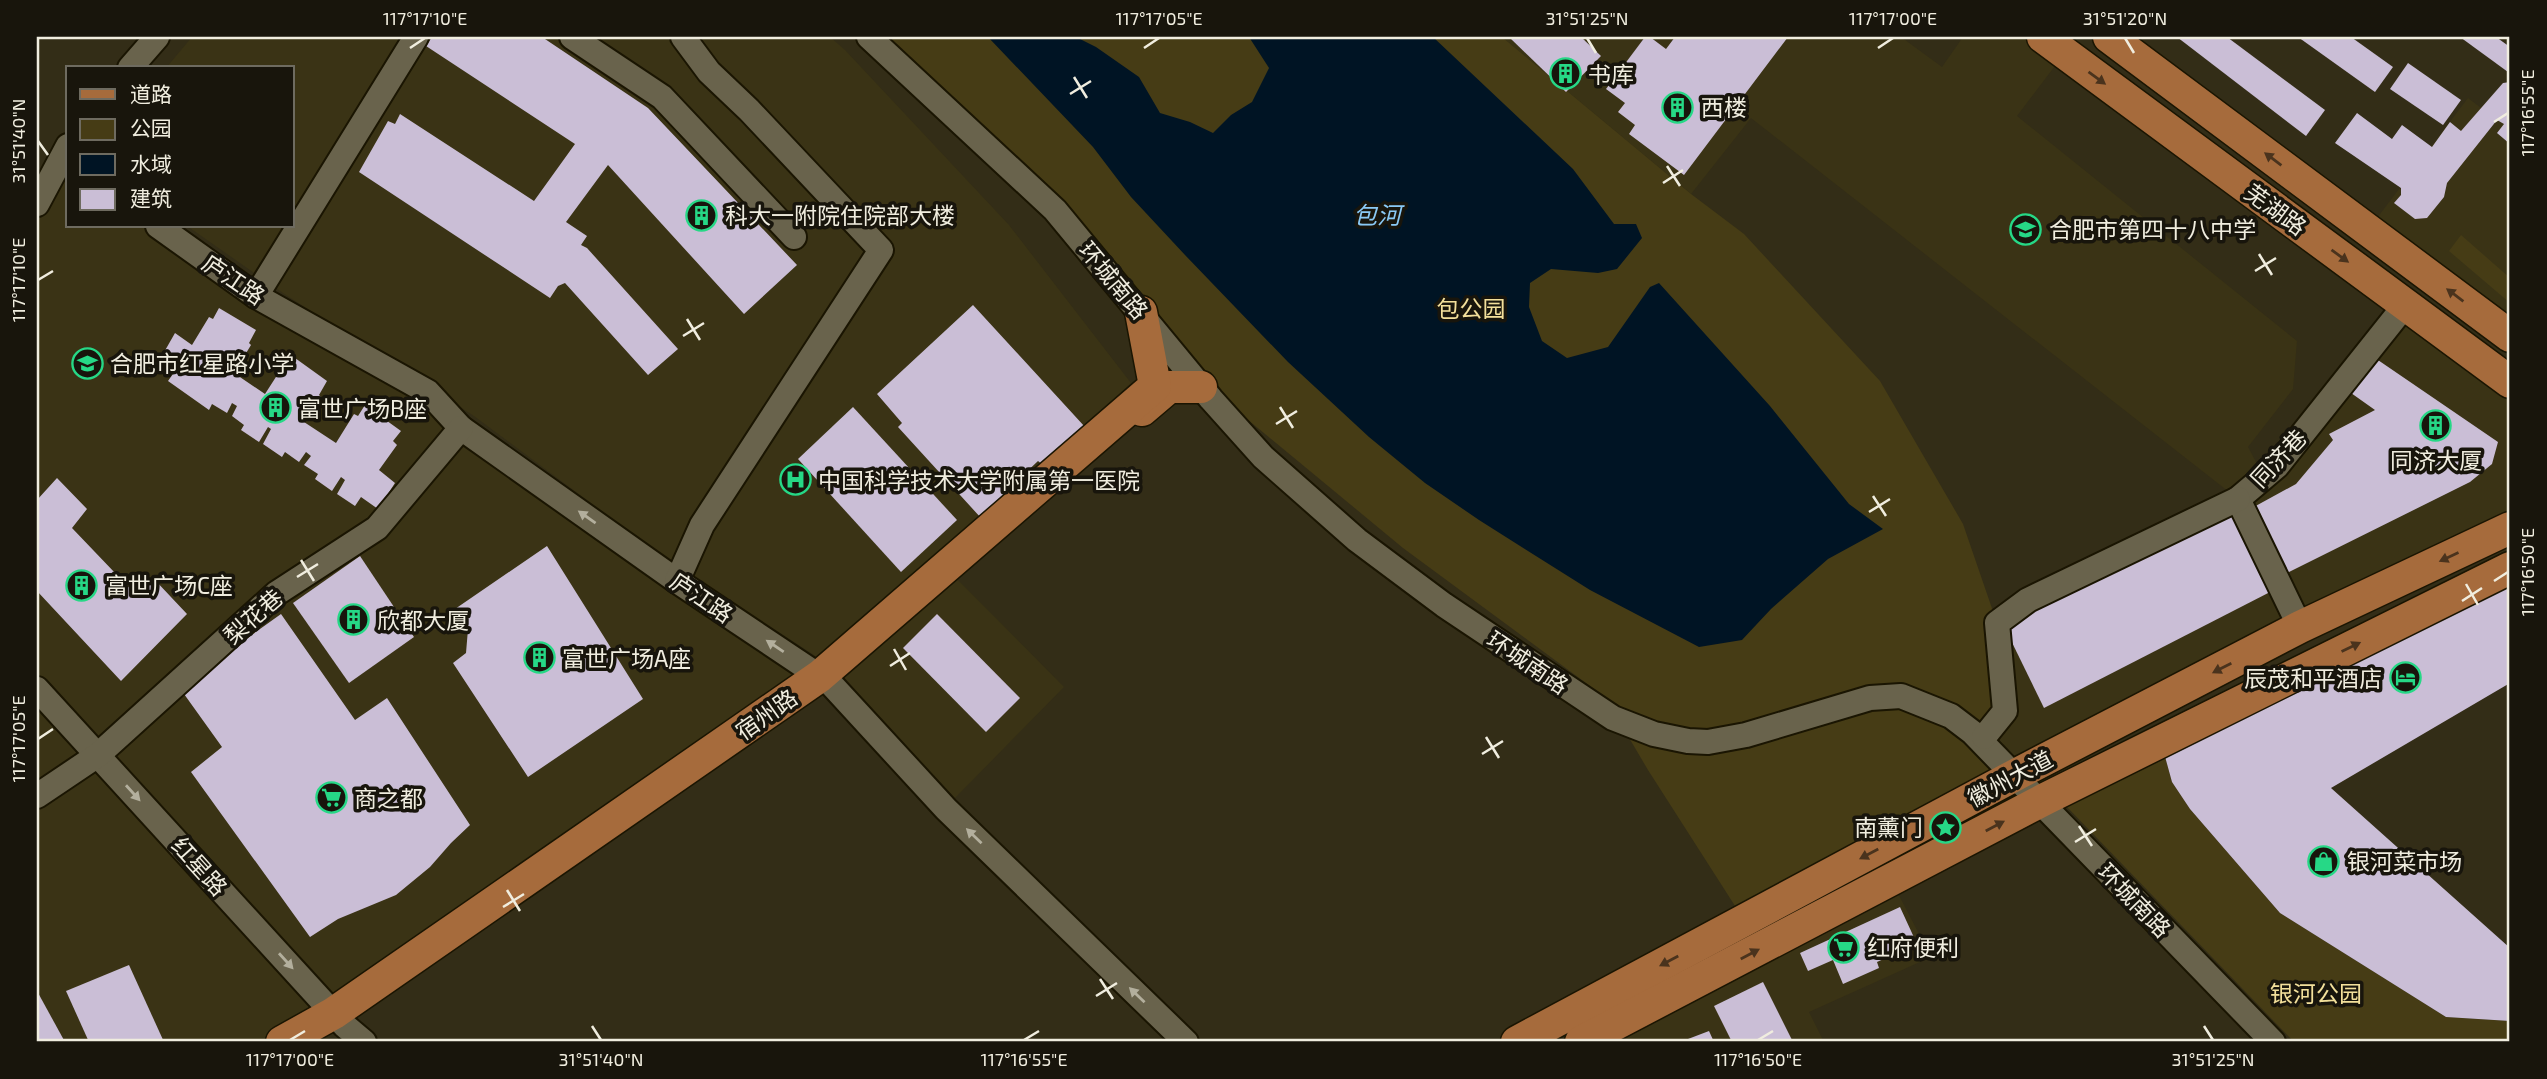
<svg xmlns="http://www.w3.org/2000/svg" width="2547" height="1079" font-family="'Exo 2','Noto Sans SC',sans-serif">
<rect width="100%" height="100%" fill="#332d17"/>
<g fill="#3a3315">
<polygon points="192,37 830,37 845,50 1009,225 1131,383 942,564 1064,687 954,799 844,682 814,655 677,567 474,416 283,293 187,226 292,226 292,68 166,68"/>
<polygon points="1502,37 1901,37 1942,67 1963,37 2043,37 2064,54 2017,116 2297,341 2293,389 2248,447 2264,477 2406,304 2510,382 2510,528 2021,772 1984,737 1997,623 2238,499 1751,118 1691,194"/>
<polygon points="2510,82 2510,336 2368,230 2468,98 2481,108 2503,83"/>
<polygon points="68,161 68,226 158,226 428,392 820,676 282,1042 37,1042 37,204"/>
<polygon points="1891,880 1931,957 1809,1012 1824,1042 1581,1042"/>
</g>
<g fill="#463c15">
<polygon points="879,37 1502,37 1691,194 1744,234 1880,381 1963,524 1997,623 2005,711 1984,737 2021,772 1744,920 1648,770 1605,697 1403,548 1212,390 1169,387 1128,315 1042,203"/>
<polygon points="2461,235 2510,278 2510,303 2449,251"/>
<polygon points="2161,742 2172,782 2190,809 2280,913 2446,1017 2510,1021 2510,1042 2294,1042 2067,807"/>
</g>
<polygon fill="#001424" points="988,37 1076,37 1096,47 1139,77 1160,113 1190,122 1213,133 1231,115 1252,102 1269,68 1249,37 1433,37 1573,169 1614,224 1636,224 1642,238 1617,269 1598,273 1551,269 1530,283 1529,307 1542,341 1567,358 1608,347 1650,287 1659,283 1770,406 1849,504 1883,529 1828,559 1771,609 1742,640 1699,647 1590,590 1479,520 1425,483 1369,437 1288,362 1185,255 1131,197 1093,147"/>
<g fill="#cabed6">
<polygon points="432,37 542,37 648,108 797,265 744,314 608,165 566,222 587,236 581,245 587,248 678,349 648,375 565,283 558,286 550,298 359,172 388,121 395,124 400,114 534,201 575,144 426,46"/>
<polygon points="1509,37 1581,37 1601,56 1566,92"/>
<polygon points="1645,37 1650,37 1666,49 1675,37 1788,37 1684,175 1629,134 1635,125 1618,112 1625,103 1606,89"/>
<polygon points="2177,37 2227,37 2325,110 2306,136"/>
<polygon points="2298,37 2351,37 2393,67 2375,92"/>
<polygon points="2460,37 2496,37 2510,47 2510,69 2508,72"/>
<polygon points="2408,63 2461,100 2443,125 2390,89"/>
<polygon points="2510,82 2510,144 2497,133 2504,124 2497,120 2447,183 2444,197 2427,218 2415,219 2394,203 2401,195 2401,188 2335,143 2357,113 2392,139 2402,125 2432,147 2450,122 2461,131 2503,83"/>
<polygon points="973,305 1085,427 1043,465 1038,461 988,509 989,510 981,518 898,427 902,423 877,394"/>
<polygon points="219,308 256,330 249,343 251,345 234,373 265,394 283,366 287,369 295,358 327,381 319,395 321,397 304,422 336,443 354,414 358,416 365,405 401,431 393,441 397,445 379,470 395,483 378,509 361,497 355,506 337,494 345,480 341,477 332,491 315,479 318,474 304,465 311,456 306,452 299,462 285,452 282,457 263,444 271,429 268,427 259,442 241,430 244,425 232,416 237,406 232,403 227,413 212,404 209,410 168,381 175,371 159,361 175,333 192,345 209,317 213,319"/>
<polygon points="2375,358 2498,442 2492,464 2470,482 2285,574 2252,508 2296,484 2333,440 2329,434 2375,410 2351,393"/>
<polygon points="853,407 957,520 901,572 798,459"/>
<polygon points="57,478 87,509 72,528 138,597 154,579 187,614 121,681 37,591 37,500"/>
<polygon points="2235,510 2274,590 2044,708 2001,620"/>
<polygon points="547,546 643,699 528,777 453,663 466,653 468,629 455,609"/>
<polygon points="360,556 414,637 349,683 293,603"/>
<polygon points="2510,568 2510,683 2331,788 2510,948 2510,1021 2446,1017 2280,913 2190,809 2172,782 2161,742"/>
<polygon points="281,614 355,720 387,698 470,825 451,843 430,867 396,895 338,919 310,937 191,772 222,747 179,687"/>
<polygon points="937,614 1020,698 986,732 903,648"/>
<polygon points="1900,907 1917,944 1877,962 1879,968 1843,984 1833,960 1808,971 1800,953"/>
<polygon points="129,965 164,1042 89,1042 66,991"/>
<polygon points="1763,982 1793,1042 1732,1042 1714,1006"/>
<polygon points="37,991 65,1042 37,1042"/>
<polygon points="1709,1031 1714,1042 1690,1042 1688,1039"/>
</g>
<g fill="none" stroke-linecap="round" stroke-linejoin="round">
<defs>
<g id="minor">
<polyline points="572,37 662,97 794,237"/>
<polyline points="869,37 1055,210 1211,399 1263,457 1357,540 1444,605 1613,718 1654,734 1688,741 1708,742 1746,735 1870,698 1901,696 1951,716 1972,732 2273,1042"/>
<polyline points="130,68 157,37"/>
<polyline points="37,204 68,146"/>
<polyline points="158,226 256,296 428,392 461,428 677,581 831,684 946,809 1186,1042"/>
<polyline points="256,296 416,37"/>
<polyline points="677,581 702,525 881,250 749,110 709,72 683,37"/>
<polyline points="2300,627 2238,499 2277,466 2406,304"/>
<polyline points="37,689 344,1025 364,1042"/>
<polyline points="1984,737 2005,711 1997,623 2028,600 2238,499"/>
<polyline points="37,796 98,755 277,593 377,528 461,428"/>
</g>
<g id="major">
<polyline points="2043,37 2510,382"/>
<polyline points="2109,37 2510,336"/>
<polyline points="1142,410 1169,387 1201,387"/>
<polyline points="282,1042 334,1013 820,676 1155,386 1141,312"/>
<polyline points="1517,1042 2021,772 2300,627 2510,528"/>
<polyline points="1581,1042 2045,799 2510,568"/>
</g>
</defs>
<use href="#minor" stroke="#1a1502" stroke-width="28"/>
<use href="#major" stroke="#1a1502" stroke-width="35"/>
<use href="#minor" stroke="#69634c" stroke-width="24"/>
<use href="#major" stroke="#a66b3c" stroke-width="32"/>
</g>
<defs><path id="oneway-solid" d="M-6-.8H1V-3.2L6.5 0L1 3.2V.8H-6Z" transform="scale(1.75)"/></defs>
<g fill="#4a331d">
<use href="#oneway-solid" transform="translate(2097 78) rotate(36)"/>
<use href="#oneway-solid" transform="translate(2273 159) rotate(-143)"/>
<use href="#oneway-solid" transform="translate(2340 256) rotate(36)"/>
<use href="#oneway-solid" transform="translate(2455 295) rotate(-143)"/>
<use href="#oneway-solid" transform="translate(2449 557) rotate(155)"/>
<use href="#oneway-solid" transform="translate(2351 647) rotate(-26)"/>
<use href="#oneway-solid" transform="translate(2222 668) rotate(153)"/>
<use href="#oneway-solid" transform="translate(1995 826) rotate(-28)"/>
<use href="#oneway-solid" transform="translate(1869 854) rotate(152)"/>
<use href="#oneway-solid" transform="translate(1750 954) rotate(-28)"/>
<use href="#oneway-solid" transform="translate(1669 961) rotate(152)"/>
</g>
<g fill="#b3af9d">
<use href="#oneway-solid" transform="translate(587 517) rotate(-145)"/>
<use href="#oneway-solid" transform="translate(775 646) rotate(-146)"/>
<use href="#oneway-solid" transform="translate(133 793) rotate(48)"/>
<use href="#oneway-solid" transform="translate(974 836) rotate(-136)"/>
<use href="#oneway-solid" transform="translate(286 961) rotate(48)"/>
<use href="#oneway-solid" transform="translate(1137 995) rotate(-136)"/>
</g>
<path fill="none" stroke="#f0eddf" stroke-width="2.5" d="M 1587,38 L 1596,53M 2125,38 L 2134,53M 410,48 L 425,38M 1144,48 L 1159,38M 1878,48 L 1893,38M 1074,77 L 1087,98M 1070,94 L 1091,81M 2494,122 L 2508,113M 38,141 L 48,155M 1667,166 L 1680,186M 1663,183 L 1683,170M 2259,254 L 2272,275M 2255,271 L 2276,258M 38,280 L 53,271M 687,319 L 700,340M 683,336 L 704,323M 1280,407 L 1293,428M 1276,424 L 1297,411M 1873,496 L 1886,516M 1869,512 L 1890,499M 301,560 L 314,581M 297,577 L 318,564M 2494,581 L 2508,572M 2466,584 L 2478,605M 2462,601 L 2482,588M 894,649 L 906,670M 890,666 L 910,653M 1486,737 L 1499,758M 38,739 L 53,729M 1482,754 L 1503,741M 2079,826 L 2092,846M 2075,842 L 2096,829M 507,890 L 520,911M 503,907 L 524,894M 1100,979 L 1113,999M 1096,996 L 1117,983M 592,1026 L 601,1040M 2204,1026 L 2213,1040M 290,1040 L 305,1031M 1024,1040 L 1039,1031M 1758,1040 L 1773,1031"/>
<defs>
<symbol id="building-ring" viewBox="-11 -11 22 22"><circle r="9.5" fill="#18150c" stroke="#26d886" stroke-width="1.5"/><path d="M-4-6H4V6H1V3H-1V6H-4ZM-2.5-4.3h1.7v1.8h-1.7ZM.8-4.3h1.7v1.8H.8ZM-2.5-1h1.7V.8h-1.7ZM.8-1h1.7V.8H.8Z" fill="#26d886"/></symbol>
<symbol id="school-ring" viewBox="-11 -11 22 22"><circle r="9.5" fill="#18150c" stroke="#26d886" stroke-width="1.5"/><path d="M0-5L7-2L0 1L-7-2ZM-4 1L0 2.5L4 1V4Q0 6-4 4Z" fill="#26d886"/></symbol>
<symbol id="hospital-ring" viewBox="-11 -11 22 22"><circle r="9.5" fill="#18150c" stroke="#26d886" stroke-width="1.5"/><path d="M-5-5h3v3.5h4V-5h3V5h-3V1.5h-4V5h-3Z" fill="#26d886"/></symbol>
<symbol id="hotel-ring" viewBox="-11 -11 22 22"><circle r="9.5" fill="#18150c" stroke="#26d886" stroke-width="1.5"/><path d="M-6-4.5h1.5V1H6V5H4.5V3h-9V5H-6ZM-4 0a1.8 1.8 0 1 1 3.6 0ZM.5 0V-2.5h3Q6-2.5 6 0Z" fill="#26d886"/></symbol>
<symbol id="supermarket-ring" viewBox="-11 -11 22 22"><circle r="9.5" fill="#18150c" stroke="#26d886" stroke-width="1.5"/><path d="M-6-5.5h2.5l.6 2H6L4.5 2H-2.5L-4.4-4H-6ZM-1.5 3.2a1.3 1.3 0 1 0 .1 0ZM3 3.2a1.3 1.3 0 1 0 .1 0Z" fill="#26d886"/></symbol>
<symbol id="sight-ring" viewBox="-11 -11 22 22"><circle r="9.5" fill="#18150c" stroke="#26d886" stroke-width="1.5"/><path d="M0-6L1.8-2.2L6-1.7L2.9 1.2L3.7 5.4L0 3.3L-3.7 5.4L-2.9 1.2L-6-1.7L-1.8-2.2Z" fill="#26d886"/></symbol>
<symbol id="shop-ring" viewBox="-11 -11 22 22"><circle r="9.5" fill="#18150c" stroke="#26d886" stroke-width="1.5"/><path d="M-5-2.5h2.3a2.7 3.5 0 0 1 5.4 0H5L5.5 6h-11ZM-1.5-2.5h3a1.5 2.3 0 0 0-3 0Z" fill="#26d886"/></symbol>
</defs>
<g fill-rule="evenodd">
<use href="#building-ring" x="1548" y="56" width="35" height="35"/>
<use href="#building-ring" x="1660" y="90" width="35" height="35"/>
<use href="#building-ring" x="684" y="198" width="35" height="35"/>
<use href="#school-ring" x="2008" y="212" width="35" height="35"/>
<use href="#school-ring" x="70" y="346" width="35" height="35"/>
<use href="#building-ring" x="258" y="390" width="35" height="35"/>
<use href="#building-ring" x="2418" y="408" width="35" height="35"/>
<use href="#hospital-ring" x="778" y="462" width="35" height="35"/>
<use href="#building-ring" x="64" y="568" width="35" height="35"/>
<use href="#building-ring" x="336" y="602" width="35" height="35"/>
<use href="#building-ring" x="522" y="640" width="35" height="35"/>
<use href="#hotel-ring" x="2388" y="660" width="35" height="35"/>
<use href="#supermarket-ring" x="314" y="780" width="35" height="35"/>
<use href="#sight-ring" x="1928" y="810" width="35" height="35"/>
<use href="#shop-ring" x="2306" y="844" width="35" height="35"/>
<use href="#supermarket-ring" x="1826" y="930" width="35" height="35"/>
</g>
<g text-anchor="middle" dominant-baseline="central" stroke-width="7" stroke-linejoin="round" paint-order="stroke">
<g font-size="23" fill="#f0eddf" stroke="#18150c" text-anchor="start">
<text x="1588" y="74">书库</text>
<text x="1701" y="107">西楼</text>
<text x="725" y="215">科大一附院住院部大楼</text>
<text x="2049" y="229">合肥市第四十八中学</text>
<text x="110" y="363">合肥市红星路小学</text>
<text x="298" y="408">富世广场B座</text>
<text x="2436" y="460" text-anchor="middle">同济大厦</text>
<text x="818" y="480">中国科学技术大学附属第一医院</text>
<text x="105" y="585">富世广场C座</text>
<text x="377" y="620">欣都大厦</text>
<text x="562" y="658">富世广场A座</text>
<text x="2382" y="678" text-anchor="end">辰茂和平酒店</text>
<text x="354" y="798">商之都</text>
<text x="1923" y="827" text-anchor="end">南薰门</text>
<text x="2347" y="861">银河菜市场</text>
<text x="1867" y="947">红府便利</text>
</g>
<g font-size="23" fill="#f0eddf" stroke="#18150c">
<text transform="translate(2276 209) rotate(36)">芜湖路</text>
<text transform="translate(234 279) rotate(34)">庐江路</text>
<text transform="translate(1114 280) rotate(50)">环城南路</text>
<text transform="translate(2278 458) rotate(-47)">同济巷</text>
<text transform="translate(702 597) rotate(34)">庐江路</text>
<text transform="translate(253 616) rotate(-41)">梨花巷</text>
<text transform="translate(1528 662) rotate(34)">环城南路</text>
<text transform="translate(766 714) rotate(-35)">宿州路</text>
<text transform="translate(2010 778) rotate(-28)">徽州大道</text>
<text transform="translate(200 866) rotate(48)">红星路</text>
<text transform="translate(2135 900) rotate(46)">环城南路</text>
</g>
<g font-size="23" fill="#f3e09b" stroke="#18150c">
<text x="1471" y="308">包公园</text>
<text x="2316" y="993">银河公园</text>
</g>
<g font-size="24" font-style="italic" fill="#8ac9f5" stroke="#18150c">
<text x="1377" y="214">包河</text>
</g>
</g>
<rect width="2547" height="1079" fill="none" stroke="#18150c" stroke-width="77"/>
<rect x="66" y="66" width="228" height="161" fill="#18150c" stroke="#6e6b60" stroke-width="2"/>
<rect x="80" y="89" width="35" height="10" fill="#a66b3c" stroke="#6e6b60" stroke-width="2"/>
<text x="130" y="102" font-size="21" fill="#f0eddf">道路</text>
<rect x="80" y="119" width="35" height="21" fill="#463c15" stroke="#6e6b60" stroke-width="2"/>
<text x="130" y="136" font-size="21" fill="#f0eddf">公园</text>
<rect x="80" y="154" width="35" height="21" fill="#001424" stroke="#6e6b60" stroke-width="2"/>
<text x="130" y="172" font-size="21" fill="#f0eddf">水域</text>
<rect x="80" y="189" width="35" height="21" fill="#cabed6" stroke="#6e6b60" stroke-width="2"/>
<text x="130" y="206" font-size="21" fill="#f0eddf">建筑</text>
<rect x="38" y="38" width="2470" height="1002" fill="none" stroke="#f0eddf" stroke-width="2.5"/>
<g font-size="18" text-anchor="middle" fill="#f0eddf">
<text x="425" y="25">117°17'10"E</text>
<text x="1159" y="25">117°17'05"E</text>
<text x="1587" y="25">31°51'25"N</text>
<text x="1893" y="25">117°17'00"E</text>
<text x="2125" y="25">31°51'20"N</text>
<text transform="translate(2528 113) rotate(-90)" y="6">117°16'55"E</text>
<text transform="translate(19 141) rotate(-90)" y="6">31°51'40"N</text>
<text transform="translate(19 280) rotate(-90)" y="6">117°17'10"E</text>
<text transform="translate(2528 572) rotate(-90)" y="6">117°16'50"E</text>
<text transform="translate(19 739) rotate(-90)" y="6">117°17'05"E</text>
<text x="290" y="1066">117°17'00"E</text>
<text x="601" y="1066">31°51'40"N</text>
<text x="1024" y="1066">117°16'55"E</text>
<text x="1758" y="1066">117°16'50"E</text>
<text x="2213" y="1066">31°51'25"N</text>
</g>
</svg>
